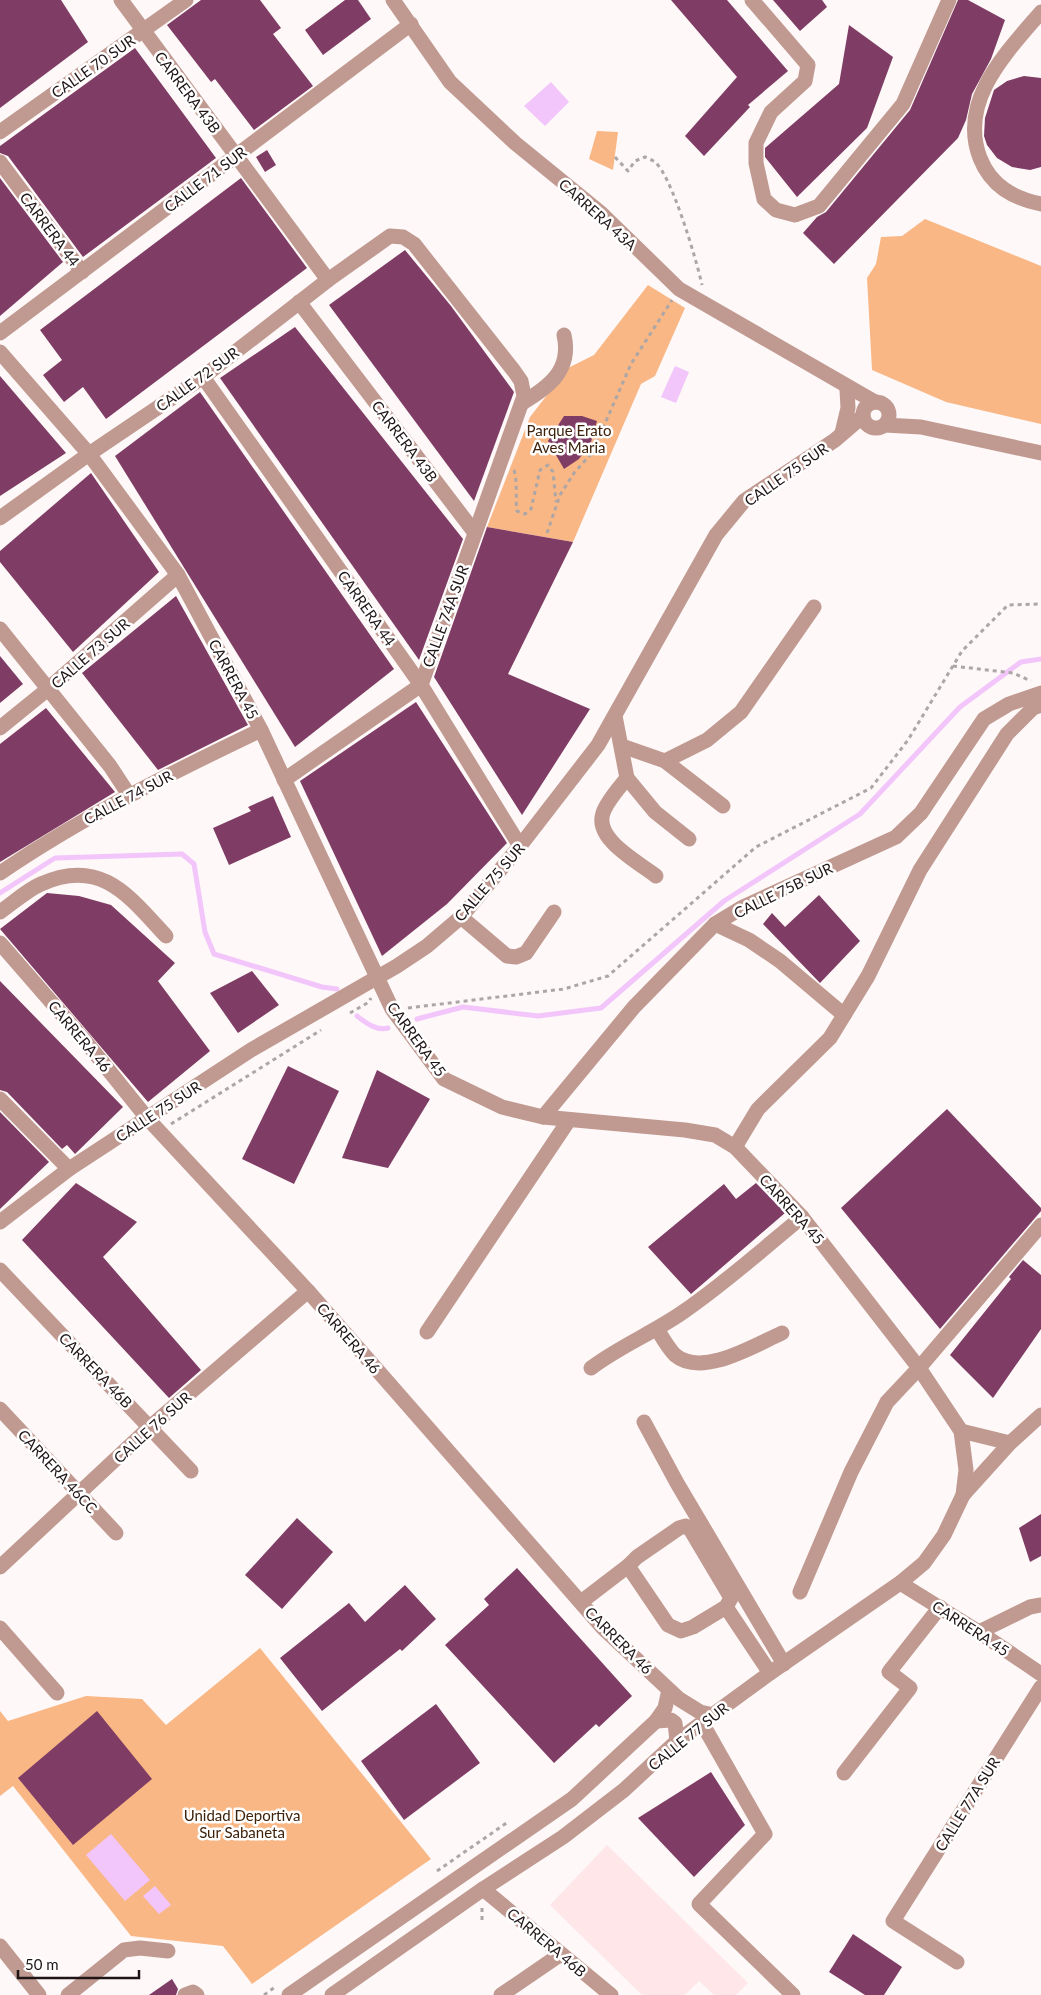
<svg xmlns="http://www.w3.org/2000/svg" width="1041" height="1995" font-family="Lato,sans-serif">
<rect width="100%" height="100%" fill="#fef8f8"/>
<polygon fill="#fee6e9" points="607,1845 748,1983 736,1995 714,1995 699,1981 685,1995 642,1995 550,1905"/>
<g fill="#f9b786">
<polygon points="597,131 618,132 613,170 589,159"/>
<polygon points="925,219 1041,266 1041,424 946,402 872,370 867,278 876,264 881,237 902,236"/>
<polygon points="648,285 685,308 655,376 641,384 573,542 487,527 530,417 568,368 594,355"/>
<polygon points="260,1648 431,1859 252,1984 223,1946 131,1936 13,1786 0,1796 0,1711 8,1721 86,1696 142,1699 166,1725"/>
</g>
<g fill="#f2c6fa">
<polygon points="551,82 569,102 545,126 524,106"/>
<polygon points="675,366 689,372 676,403 661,397"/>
<polygon points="111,1834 150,1880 125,1901 86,1855"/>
<polygon points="155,1886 171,1905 159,1914 143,1896"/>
</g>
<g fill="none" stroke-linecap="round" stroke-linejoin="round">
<g stroke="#f2c6fa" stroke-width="5">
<polyline points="0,893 55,858 182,854 194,864 205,932 214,954 322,987 337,989"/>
<path d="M 357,1016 C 366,1023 376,1031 388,1028"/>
<polyline points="417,1019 463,1007 538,1016 601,1008 724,901 860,814 960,707 1021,662 1041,659"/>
</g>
</g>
<g fill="#7f3c64">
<polygon points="0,0 61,0 88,42 0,108"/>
<polygon points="201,0 260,0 281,28 273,34 313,86 254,130 215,79 211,82 167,25"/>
<polygon points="345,0 358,0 371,19 323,55 305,30"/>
<polygon points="671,0 727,0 788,71 748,105 750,107 704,156 685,136 737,77"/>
<polygon points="773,0 822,0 827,7 800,31"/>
<polygon points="958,0 968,0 1005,20 991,59 972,94 966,120 958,138 834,264 803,233 817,217 826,212 910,110"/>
<polygon points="849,25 893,57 867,128 797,197 765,157 765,148 839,84"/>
<polygon points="135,48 216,158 83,257 8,156 0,153 0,146"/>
<polygon points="1024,76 1041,78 1041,167 1030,170 1012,167 997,158 987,145 984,136 985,118 994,90 1007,81"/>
<polygon points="267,150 276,165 265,172 256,157"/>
<polygon points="0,178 63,262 0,316"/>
<polygon points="241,178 307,268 106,419 83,387 64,402 43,375 62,360 40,330"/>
<polygon points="405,250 451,306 514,392 474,501 329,305"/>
<polygon points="295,327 463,539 419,660 220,378"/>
<polygon points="0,376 66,453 0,496"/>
<polygon points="200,392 394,669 295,747 115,456"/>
<polygon points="564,416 582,416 597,421 591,442 579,459 564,469 548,441"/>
<polygon points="91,473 159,572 73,652 0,562 0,551"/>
<polygon points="487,527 573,542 508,674 590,709 522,815 434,677"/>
<polygon points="176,596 248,725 158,770 82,673"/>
<polygon points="0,656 23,684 0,703"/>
<polygon points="416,702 507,843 447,904 382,956 300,781"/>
<polygon points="46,708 115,792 0,862 0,744"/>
<polygon points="273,796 291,837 229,865 213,828 251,811 248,807"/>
<polygon points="47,893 79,896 111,905 175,963 158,981 210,1051 148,1102 0,929"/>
<polygon points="819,895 860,941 820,983 763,924 772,913 785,927"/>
<polygon points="252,971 279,1005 238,1033 210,993"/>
<polygon points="0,981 123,1107 75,1154 67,1145 62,1149 7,1092 0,1090"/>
<polygon points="288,1066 339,1091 294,1184 242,1159"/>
<polygon points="377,1070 430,1099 388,1168 342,1158"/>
<polygon points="947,1109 1041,1208 1041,1211 940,1329 841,1208"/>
<polygon points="0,1112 49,1162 0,1209"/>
<polygon points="76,1183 137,1222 103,1257 201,1370 169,1398 22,1240"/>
<polygon points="756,1183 785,1213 691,1294 648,1247 724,1184 736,1199"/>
<polygon points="1023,1260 1041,1275 1041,1329 993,1398 950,1355 1011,1279 1009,1277"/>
<polygon points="1041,1514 1041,1556 1030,1562 1019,1528"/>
<polygon points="297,1518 333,1552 282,1609 245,1575"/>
<polygon points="517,1568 632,1696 599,1727 596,1724 554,1763 445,1645 489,1605 484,1599"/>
<polygon points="405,1585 436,1619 402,1651 400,1649 322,1711 280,1658 349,1603 365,1622"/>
<polygon points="436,1704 480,1763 404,1820 361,1761"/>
<polygon points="97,1711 152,1779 73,1845 18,1778"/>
<polygon points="711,1772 745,1825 694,1877 638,1818"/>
<polygon points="853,1934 902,1967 884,1995 865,1995 829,1972"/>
<polygon points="172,1979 178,1989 176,1995 149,1995"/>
</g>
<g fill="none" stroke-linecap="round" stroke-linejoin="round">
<g stroke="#ada6a6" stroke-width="3" stroke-dasharray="4 4" stroke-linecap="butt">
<path d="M 615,157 L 628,171 L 635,161 L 645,157 C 648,158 652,160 655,162 C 672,176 697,262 702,285"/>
<path d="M 514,470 C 518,483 515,497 517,511 L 525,514 L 531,509 L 540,470 L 548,465 L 553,472 L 556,502"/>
<polyline points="547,533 560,495 574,473 592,453 631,364 672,300"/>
<polyline points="953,666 1013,673 1031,681"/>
<polyline points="408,1008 564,989 608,976 756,847 871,788 908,740 962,651 1008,605 1041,604"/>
<polyline points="350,1013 369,1002 371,998"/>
<polyline points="171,1124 321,1030"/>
<polyline points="437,1871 508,1822"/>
<polyline points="482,1920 482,1908"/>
<polyline points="264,1995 275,1987"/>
</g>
<g stroke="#c09a91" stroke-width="15">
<polyline points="121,0 328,280"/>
<polyline points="393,0 450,82 515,143 601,213 679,289 875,402"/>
<polyline points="752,0 808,65 805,81 771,112 756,143 756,163 764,199 776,210 795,215 819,206 903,104 949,0"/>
<path d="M 1041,12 C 1006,53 958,101 980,158 C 991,186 1013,198 1041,204"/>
<polyline points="0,132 186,0"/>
<polyline points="0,162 82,272"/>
<polyline points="299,302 475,533"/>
<polyline points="0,333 411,24"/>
<polyline points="0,352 89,454 178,575 261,730 392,1009 444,1079 502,1107 543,1117 685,1130 715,1135 735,1147 802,1217 919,1368 961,1431 966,1470 963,1495"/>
<polyline points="203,377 421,685 520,846"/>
<circle cx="876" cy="415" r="13"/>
<path d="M 522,403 C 549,387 572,370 564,335"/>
<polyline points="885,425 921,427 1041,453"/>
<polyline points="842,433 848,408 847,390"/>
<polyline points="0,518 89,454 203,377 328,280 390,236 403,237 414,244 514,371 521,381 524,396 421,685 284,780"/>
<polyline points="0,629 110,766 129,795"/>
<polyline points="615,716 627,778 655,812 689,839"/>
<polyline points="0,728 48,689 178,575"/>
<polyline points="622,746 665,761 723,806"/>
<polyline points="665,761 707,740 741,712 814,607"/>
<path d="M 627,778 C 619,788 607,801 603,813 C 594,839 638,862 656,876"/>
<path d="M 0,873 C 82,817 171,773 261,730"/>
<path d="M 0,912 C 13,903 27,890 41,884 C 101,857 129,896 166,936"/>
<polyline points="461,917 507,956 516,957 526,953 554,912"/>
<polyline points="715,924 749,940 780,961 844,1015"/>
<polyline points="0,943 86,1042 147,1118 308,1291 603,1628 679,1699 700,1712 714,1715"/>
<polyline points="0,1099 69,1169"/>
<polyline points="543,1117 634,1007 715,924 743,907 896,837 921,813 984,719 1009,704 1041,693"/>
<polyline points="735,1147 758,1109 830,1038 868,976 920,870 1007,734 1033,708 1041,705"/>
<polyline points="0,1222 69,1169 251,1050 397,966 427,946 461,917 520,846 598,745 716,535 744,501 835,440 863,416"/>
<polyline points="0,1270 191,1471"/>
<path d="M 657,1329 C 662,1337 668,1348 675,1355 C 702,1378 755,1345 782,1333"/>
<polyline points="427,1332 569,1120"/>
<path d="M 591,1368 C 620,1346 653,1333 683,1312 C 724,1284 763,1249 802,1217"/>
<polyline points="0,1409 116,1533"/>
<polyline points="644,1422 677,1483 784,1664"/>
<polyline points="961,1431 1010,1443"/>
<polyline points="0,1567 150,1427 308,1291"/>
<polyline points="900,1583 979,1632 1041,1674"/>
<polyline points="800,1592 851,1472 887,1402 919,1368 1041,1225"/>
<polyline points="581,1602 628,1566"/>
<polyline points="726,1607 731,1598 690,1529 686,1526 679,1528 637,1557 628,1566 668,1625 681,1631 693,1627 726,1607 770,1673"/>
<polyline points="0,1628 57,1693"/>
<polyline points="979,1632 1030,1607 1041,1605"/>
<polyline points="656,1721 671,1720 675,1723 677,1741"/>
<polyline points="702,1723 765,1834 699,1904 793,1995"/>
<polyline points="844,1773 910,1688 889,1672 940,1607"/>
<polyline points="483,1889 611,1995"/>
<polyline points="0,1946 39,1995"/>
<polyline points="957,1962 893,1921 1041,1687"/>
<polyline points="68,1995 124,1950 140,1948 168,1951"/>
<polyline points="185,1995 193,1992 197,1995"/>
<polyline points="289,1995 572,1799 656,1721 665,1708 669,1690"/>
<polyline points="332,1995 483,1889 563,1837 624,1790 677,1741 770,1673 900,1583 924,1563 944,1535 963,1495 1010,1443 1041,1415"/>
<polyline points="501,1995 561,1954"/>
</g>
</g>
<g text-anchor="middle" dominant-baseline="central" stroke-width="5" stroke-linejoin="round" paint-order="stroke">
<g font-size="15" fill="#1f1516" stroke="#fff">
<text transform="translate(93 66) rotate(-35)">CALLE 70 SUR</text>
<text transform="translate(188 92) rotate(53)">CARRERA 43B</text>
<text transform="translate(205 179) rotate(-37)">CALLE 71 SUR</text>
<text transform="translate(598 214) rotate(42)">CARRERA 43A</text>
<text transform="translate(50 229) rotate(53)">CARRERA 44</text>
<text transform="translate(197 379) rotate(-36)">CALLE 72 SUR</text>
<text transform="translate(405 441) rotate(53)">CARRERA 43B</text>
<text transform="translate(786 474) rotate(-35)">CALLE 75 SUR</text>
<text transform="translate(367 608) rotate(55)">CARRERA 44</text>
<text transform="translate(445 616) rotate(-70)">CALLE 74A SUR</text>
<text transform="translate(90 653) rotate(-41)">CALLE 73 SUR</text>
<text transform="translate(234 679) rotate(62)">CARRERA 45</text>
<text transform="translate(128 797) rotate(-28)">CALLE 74 SUR</text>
<text transform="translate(489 882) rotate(-49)">CALLE 75 SUR</text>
<text transform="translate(783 890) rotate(-26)">CALLE 75B SUR</text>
<text transform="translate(80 1036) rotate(50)">CARRERA 46</text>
<text transform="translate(417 1039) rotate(54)">CARRERA 45</text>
<text transform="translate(158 1111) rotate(-33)">CALLE 75 SUR</text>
<text transform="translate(792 1209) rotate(48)">CARRERA 45</text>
<text transform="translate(349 1338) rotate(49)">CARRERA 46</text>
<text transform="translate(96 1370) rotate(46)">CARRERA 46B</text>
<text transform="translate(152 1427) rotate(-42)">CALLE 76 SUR</text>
<text transform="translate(58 1471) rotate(47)">CARRERA 46CC</text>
<text transform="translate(971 1628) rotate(33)">CARRERA 45</text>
<text transform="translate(619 1640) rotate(45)">CARRERA 46</text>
<text transform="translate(688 1736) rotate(-39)">CALLE 77 SUR</text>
<text transform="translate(967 1804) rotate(-58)">CALLE 77A SUR</text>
<text transform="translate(547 1942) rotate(40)">CARRERA 46B</text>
</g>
<g font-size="15" fill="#3e220b" stroke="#fff">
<text x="569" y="430">Parque Erato<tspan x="569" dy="17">Aves Maria</tspan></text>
<text x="242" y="1815">Unidad Deportiva<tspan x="242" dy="17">Sur Sabaneta</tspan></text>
</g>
</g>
<path d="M18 1970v8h121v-8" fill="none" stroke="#1f1516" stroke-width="2.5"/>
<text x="25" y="1970" font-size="15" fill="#1f1516" stroke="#ffffff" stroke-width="4" paint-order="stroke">50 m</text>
</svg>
